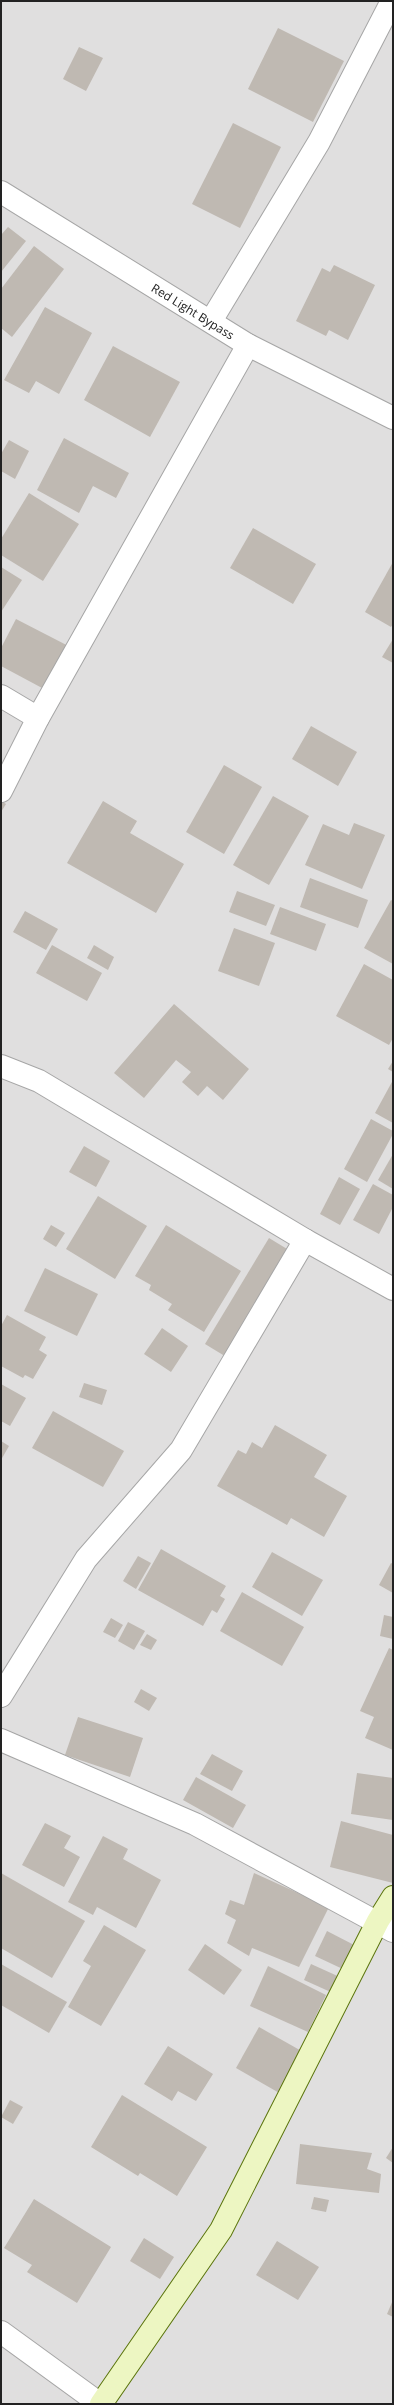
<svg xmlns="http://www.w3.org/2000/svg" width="394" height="2405" font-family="'Open Sans',sans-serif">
<rect width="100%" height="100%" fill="#f1f0e9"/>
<rect fill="#e0dfdf" x="1" y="1" width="392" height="2403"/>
<g fill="#bfb9b2">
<polygon points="278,28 344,61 313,122 248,89"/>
<polygon points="79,47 103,58 86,91 63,79"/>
<polygon points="233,123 281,147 240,228 192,204"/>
<polygon points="8,227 26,241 1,272 1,235"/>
<polygon points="34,246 64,269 12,337 1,328 1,289"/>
<polygon points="334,265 375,285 348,340 329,330 326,336 296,321 322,268 330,272"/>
<polygon points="45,307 92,333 59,394 36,381 29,393 4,380"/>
<polygon points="113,346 180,382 150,437 84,400"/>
<polygon points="64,438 129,473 116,498 93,486 79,513 37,490"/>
<polygon points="9,440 29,451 15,479 1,471 1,454"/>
<polygon points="29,493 79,524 43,581 1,555 1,539"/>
<polygon points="253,528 316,564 293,604 230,568"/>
<polygon points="393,562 393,624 391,627 365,612"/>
<polygon points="1,567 22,580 1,612"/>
<polygon points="16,619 80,652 57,696 1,666 1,648"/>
<polygon points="393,639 393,663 382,657"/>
<polygon points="311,726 357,752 338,786 292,759"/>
<polygon points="224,765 262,787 224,854 186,832"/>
<polygon points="273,796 309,816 269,885 233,865"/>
<polygon points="1,801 6,804 1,812"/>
<polygon points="103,801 137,821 130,833 184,864 156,913 67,863"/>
<polygon points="354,823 385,835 362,889 305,865 323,824 349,835"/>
<polygon points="310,878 368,900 358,928 300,907"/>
<polygon points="237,891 275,905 266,926 229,912"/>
<polygon points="391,900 393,901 393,964 364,948"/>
<polygon points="280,907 326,924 316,951 270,934"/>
<polygon points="25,911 58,929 46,950 13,932"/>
<polygon points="234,928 275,943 259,986 218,971"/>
<polygon points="52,945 102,973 87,1001 36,973"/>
<polygon points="94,945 114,957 108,970 87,958"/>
<polygon points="364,964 393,980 393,1038 389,1045 336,1016"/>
<polygon points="174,1004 249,1069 223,1100 207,1086 198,1096 182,1082 191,1072 176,1060 144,1098 114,1073"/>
<polygon points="393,1061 393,1072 388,1069"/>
<polygon points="393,1080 393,1123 375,1113"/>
<polygon points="371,1119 393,1131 393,1134 367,1182 344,1169"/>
<polygon points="84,1146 110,1161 96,1187 69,1172"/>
<polygon points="393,1154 393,1189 378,1180"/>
<polygon points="339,1177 360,1189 340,1225 320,1214"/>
<polygon points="373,1184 393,1195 393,1207 379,1234 353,1220"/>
<polygon points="98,1196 147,1226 115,1279 66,1249"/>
<polygon points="51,1225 65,1233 56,1247 43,1239"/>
<polygon points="166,1225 241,1271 204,1332 168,1310 172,1304 149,1290 151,1285 135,1276"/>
<polygon points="269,1238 292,1252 228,1358 205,1344"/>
<polygon points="45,1268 98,1294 77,1336 24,1311"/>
<polygon points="7,1315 46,1337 39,1350 47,1355 33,1379 25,1375 23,1378 1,1366 1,1326"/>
<polygon points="162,1328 188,1346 171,1372 144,1354"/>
<polygon points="84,1383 107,1390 102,1405 79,1397"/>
<polygon points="1,1384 26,1398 10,1426 1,1421"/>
<polygon points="53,1411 124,1451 103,1487 32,1448"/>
<polygon points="275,1425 327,1455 314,1477 347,1496 324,1537 291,1518 287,1525 217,1486 238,1450 246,1454 252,1442 262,1448"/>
<polygon points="1,1441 9,1446 1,1460"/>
<polygon points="161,1549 226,1586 220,1596 225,1599 217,1613 212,1610 203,1626 138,1590"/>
<polygon points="272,1552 323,1580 302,1616 252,1587"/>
<polygon points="138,1556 151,1563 136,1589 123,1581"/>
<polygon points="391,1563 393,1564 393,1593 379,1585"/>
<polygon points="242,1592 304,1627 282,1666 220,1631"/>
<polygon points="384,1615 393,1617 393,1639 380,1636"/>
<polygon points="111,1618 123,1625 115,1638 103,1632"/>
<polygon points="128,1622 145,1631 134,1650 118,1641"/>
<polygon points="147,1634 157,1640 151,1650 140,1645"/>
<polygon points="389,1648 393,1650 393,1750 365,1738 374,1717 360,1711"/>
<polygon points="141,1689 157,1698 149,1711 134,1702"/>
<polygon points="78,1717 143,1738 130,1777 65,1755"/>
<polygon points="212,1754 243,1771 232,1791 200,1774"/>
<polygon points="357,1773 393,1778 393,1820 351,1814"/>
<polygon points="196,1777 246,1805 233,1828 183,1800"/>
<polygon points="341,1821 393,1835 393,1883 330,1867"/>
<polygon points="45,1823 71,1836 64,1848 80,1857 64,1887 22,1865"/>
<polygon points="103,1836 128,1849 123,1859 161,1880 136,1928 97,1907 93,1915 68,1902"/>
<polygon points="1,1873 85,1921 52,1978 1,1948"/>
<polygon points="254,1873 329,1907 299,1967 252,1948 249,1956 227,1943 236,1920 225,1914 230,1900 244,1905"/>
<polygon points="104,1925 146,1950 101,2026 68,2007 91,1966 83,1961"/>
<polygon points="327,1931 358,1947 347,1971 315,1956"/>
<polygon points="205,1944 242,1970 224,1995 188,1970"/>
<polygon points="1,1964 67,2002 49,2033 1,2005"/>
<polygon points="311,1964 342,1978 335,1994 304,1980"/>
<polygon points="268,1966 326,1995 308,2032 250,2006"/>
<polygon points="259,2027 305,2053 281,2094 236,2068"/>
<polygon points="168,2046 213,2074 196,2101 178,2091 172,2101 144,2084"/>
<polygon points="122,2095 207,2147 177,2196 140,2173 138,2176 91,2147"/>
<polygon points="10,2100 23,2107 13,2124 1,2117"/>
<polygon points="300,2144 372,2153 367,2169 381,2174 379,2193 296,2184"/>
<polygon points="393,2147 393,2163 386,2158"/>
<polygon points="314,2197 329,2200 326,2212 311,2209"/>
<polygon points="34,2199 111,2247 77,2303 27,2272 32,2265 4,2248"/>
<polygon points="144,2238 174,2257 160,2279 130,2261"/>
<polygon points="277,2241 319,2267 298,2300 256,2275"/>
<polygon points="393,2300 393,2317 387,2314"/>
</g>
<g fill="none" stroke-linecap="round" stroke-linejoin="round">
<defs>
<g id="street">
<path id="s1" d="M 1,192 L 248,345 L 393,418"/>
<polyline points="211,321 319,142 392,1"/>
<polyline points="1,696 38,718"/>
<polyline points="1,791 38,718 248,345"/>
<polyline points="1,1066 39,1081 305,1240 393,1289"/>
<polyline points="1,1696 86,1559 181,1450 305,1240"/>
<polyline points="1,1740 195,1824 393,1931"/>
<polyline points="1,2332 100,2404"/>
</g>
<polyline id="secondary" points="101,2404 221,2230 378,1921 393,1897"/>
</defs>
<use href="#street" stroke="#a6a6a6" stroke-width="24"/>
<use href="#secondary" stroke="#5b750c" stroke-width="24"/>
<use href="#street" stroke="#fff" stroke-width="22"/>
<use href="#secondary" stroke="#edf6c2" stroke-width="22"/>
</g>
<g text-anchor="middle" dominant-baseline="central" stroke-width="4" stroke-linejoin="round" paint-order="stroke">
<g font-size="12" fill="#222" stroke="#fff">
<text stroke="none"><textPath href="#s1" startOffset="226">Red Light Bypass</textPath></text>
</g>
</g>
<rect width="394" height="2405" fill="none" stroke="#222222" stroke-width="4"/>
</svg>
